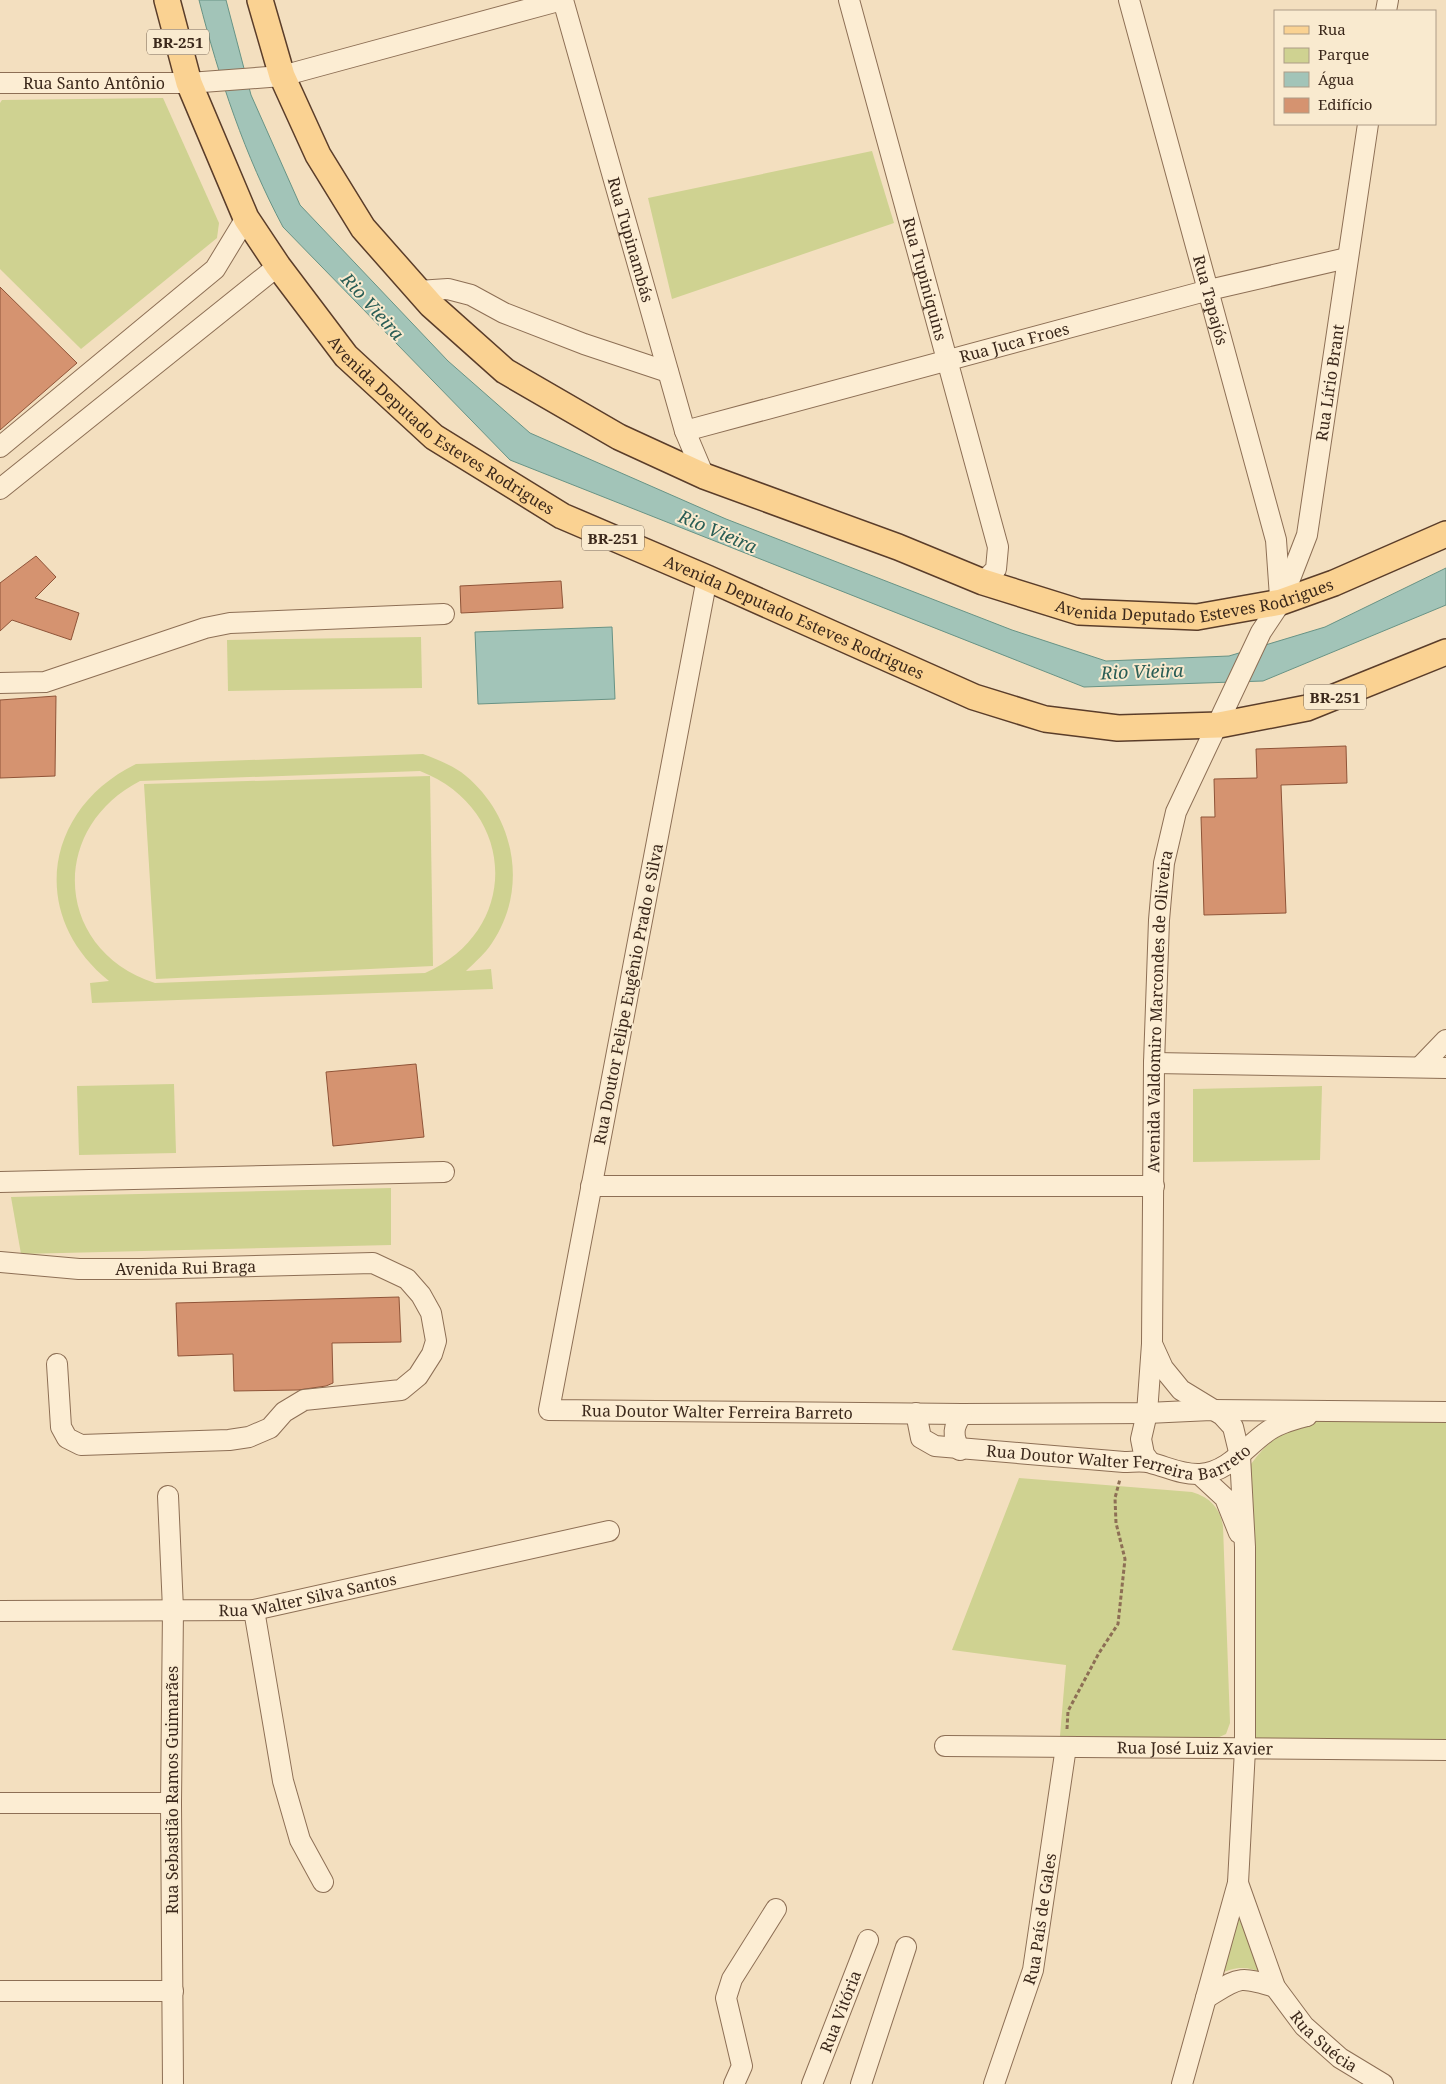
<svg xmlns="http://www.w3.org/2000/svg" width="1446" height="2084" font-family="'Noto Serif',serif">
<rect width="100%" height="100%" fill="#f3dfbf"/>
<g fill="#cfd291" fill-rule="evenodd">
<polygon points="163,98 219,223 217,238 81,349 0,269 0,103 2,100"/>
<polygon points="872,151 894,223 672,299 648,198"/>
<polygon points="421,637 422,688 228,691 227,640"/>
<path d="M 423,754 C 436,759 449,764 461,772 C 514,812 530,887 492,943 C 485,954 475,962 466,971 L 491,969 L 493,989 L 92,1003 L 90,983 L 109,981 C 28,916 44,809 136,764 ZM 420,771 C 518,809 521,931 425,973 L 155,983 C 55,951 47,829 140,781 Z"/>
<polygon points="430,776 433,966 156,979 144,784"/>
<polygon points="174,1084 176,1153 79,1155 77,1086"/>
<polygon points="1322,1086 1320,1160 1193,1162 1193,1089"/>
<polygon points="391,1188 391,1245 21,1254 11,1197"/>
<path d="M 1317,1419 L 1446,1419 L 1446,1741 L 1259,1740 L 1253,1736 L 1251,1464 C 1271,1437 1286,1430 1317,1419 Z"/>
<path d="M 1019,1478 L 1192,1492 C 1210,1497 1220,1508 1223,1526 L 1230,1723 L 1226,1734 L 1215,1739 L 1060,1736 L 1066,1665 L 952,1650 Z"/>
<path d="M 1237,1913 L 1265,1974 C 1247,1966 1235,1966 1218,1975 Z"/>
</g>
<g fill="#a2c4b8" stroke="#689385">
<path d="M 199,0 L 226,0 L 251,95 L 300,205 L 448,361 L 530,433 L 726,519 L 1012,630 L 1106,661 L 1229,656 L 1325,627 L 1446,568 L 1446,605 L 1263,681 L 1084,687 L 510,460 L 283,227 C 245,156 219,78 199,0 Z"/>
<polygon points="612,627 615,699 478,704 475,632"/>
</g>
<g fill="#d59370" stroke="#8f5438">
<polygon points="0,287 77,363 0,430"/>
<polygon points="36,556 56,577 35,598 79,613 71,640 12,620 0,631 0,583"/>
<polygon points="561,581 563,608 461,613 460,586"/>
<polygon points="56,696 55,776 0,778 0,700"/>
<polygon points="1346,746 1347,783 1281,785 1286,913 1204,915 1201,817 1215,817 1214,779 1257,778 1256,749"/>
<polygon points="416,1064 424,1137 333,1146 326,1072"/>
<polygon points="399,1297 401,1342 332,1343 333,1383 326,1386 298,1390 234,1391 233,1354 178,1356 176,1303"/>
</g>
<g fill="none" stroke-linecap="round" stroke-linejoin="round">
<defs>
<g id="minor">
<path id="s1" d="M 563,0 L 685,431 L 704,476"/>
<path id="s2" d="M 849,0 L 998,547 L 996,569 L 983,582"/>
<path id="s3" d="M 1129,0 L 1276,540 L 1280,597"/>
<polyline points="1386,11 1388,0"/>
<path id="s4" d="M 0,83 L 189,83 L 282,76 L 562,0"/>
<polyline points="418,291 448,289 471,295 504,313 584,344 668,372"/>
<path id="s5" d="M 685,431 L 1209,290 L 1347,258"/>
<polyline points="0,447 215,269 246,218"/>
<polyline points="0,489 278,266"/>
<path id="s6" d="M 707,578 L 549,1410 L 962,1414 L 1147,1413 L 1211,1410 L 1446,1412"/>
<polyline points="0,683 45,682 205,628 230,623 444,614"/>
<polyline points="1154,1063 1446,1068"/>
<polyline points="1420,1067 1446,1040"/>
<polyline points="0,1182 444,1172"/>
<polyline points="591,1186 1154,1186"/>
<path id="s7" d="M 0,1262 L 79,1269 L 142,1269 L 373,1263 L 407,1279 L 421,1295 L 431,1313 L 436,1341 L 432,1354 L 418,1376 L 401,1390 L 304,1400 L 284,1412 L 270,1428 L 249,1437 L 229,1440 L 81,1445 L 67,1438 L 61,1427 L 57,1364"/>
<polyline points="1153,1346 1163,1368 1181,1390 1222,1415 1233,1427 1240,1456 1245,1547 1245,1749 1238,1883 1182,2084"/>
<path id="s8" d="M 916,1413 L 921,1438 L 935,1446 L 1124,1462 C 1133,1462 1143,1460 1151,1463 C 1167,1467 1182,1475 1200,1474 C 1227,1472 1244,1449 1264,1434 C 1276,1424 1292,1420 1307,1416"/>
<path d="M 960,1450 C 952,1435 953,1427 962,1414"/>
<path id="s9" d="M 1150,1462 L 1144,1454 L 1141,1439 L 1147,1413 L 1152,1344 L 1154,1063 L 1159,920 L 1164,863 L 1176,812 L 1261,632 L 1281,602 L 1307,535 L 1368,124"/>
<polyline points="1199,1474 1225,1498 1239,1533"/>
<polyline points="168,1496 173,1609 171,1803 173,2084"/>
<polyline points="254,1610 283,1781 300,1840 323,1882"/>
<path id="s10" d="M 0,1611 L 254,1610 L 609,1531"/>
<path id="s11" d="M 945,1746 L 1446,1750"/>
<polyline points="0,1803 171,1803"/>
<path id="s12" d="M 1238,1883 L 1275,1987 L 1304,2026 L 1340,2058 L 1383,2084"/>
<polyline points="0,1991 173,1991"/>
<path d="M 1206,1998 C 1239,1978 1237,1975 1275,1987"/>
<polyline points="734,2084 742,2066 726,1998 732,1979 776,1909"/>
<path id="s13" d="M 812,2084 L 868,1940"/>
<polyline points="861,2084 906,1947"/>
<path id="s14" d="M 994,2084 L 1033,1970 L 1066,1747"/>
</g>
<g id="major">
<path id="s15" d="M 167,0 L 189,83 L 246,218 L 278,266 L 346,356 L 434,437 L 562,516 L 707,578 L 974,697 L 1045,719 L 1118,728 L 1219,725 L 1307,708 L 1446,652"/>
<path id="s16" d="M 260,0 L 282,76 L 318,155 L 363,228 L 431,305 L 505,371 L 619,437 L 704,476 L 898,547 L 983,582 L 1079,612 L 1197,617 L 1281,602 L 1334,583 L 1446,534"/>
</g>
</defs>
<use href="#minor" stroke="#8d6f55" stroke-width="22"/>
<use href="#major" stroke="#5a3d2a" stroke-width="28"/>
<polyline stroke="#8d6f55" stroke-width="3" stroke-dasharray="4 2.5" stroke-linecap="butt" points="1067,1729 1068,1711 1099,1653 1118,1624 1125,1559 1116,1523 1115,1498 1120,1479"/>
<use href="#minor" stroke="#fcedd3" stroke-width="20"/>
<use href="#major" stroke="#fad292" stroke-width="25"/>
</g>
<g text-anchor="middle" dominant-baseline="central" stroke-width="4" stroke-linejoin="round" paint-order="stroke">
<g fill="#f9eacf" stroke="#746251" stroke-width="1">
<rect x="147" y="29.5" width="62" height="25" rx="4"/>
<rect x="582" y="525.5" width="62" height="25" rx="4"/>
<rect x="1304" y="684.5" width="62" height="25" rx="4"/>
</g>
<g font-size="15" font-weight="bold" fill="#3b281b">
<text x="178" y="42">BR-251</text>
<text x="613" y="538">BR-251</text>
<text x="1335" y="697">BR-251</text>
</g>
<g font-size="16" fill="#3b281b" stroke="#f9eacf">
<text stroke="none"><textPath href="#s4" startOffset="94">Rua Santo Antônio</textPath></text>
<text stroke="none"><textPath href="#s1" startOffset="249">Rua Tupinambás</textPath></text>
<text stroke="none"><textPath href="#s2" startOffset="289">Rua Tupiniquins</textPath></text>
<text stroke="none"><textPath href="#s3" startOffset="311">Rua Tapajós</textPath></text>
<text stroke="none"><textPath href="#s5" startOffset="341">Rua Juca Froes</textPath></text>
<text stroke="none"><textPath href="#s9" startOffset="1116">Rua Lírio Brant</textPath></text>
<text stroke="none"><textPath href="#s15" startOffset="521">Avenida Deputado Esteves Rodrigues</textPath></text>
<text stroke="none"><textPath href="#s16" startOffset="1195">Avenida Deputado Esteves Rodrigues</textPath></text>
<text stroke="none"><textPath href="#s15" startOffset="926">Avenida Deputado Esteves Rodrigues</textPath></text>
<text transform="translate(628 994) rotate(-79)">Rua Doutor Felipe Eugênio Prado e Silva</text>
<text stroke="none"><textPath href="#s9" startOffset="454">Avenida Valdomiro Marcondes de Oliveira</textPath></text>
<text stroke="none"><textPath href="#s7" startOffset="186">Avenida Rui Braga</textPath></text>
<text stroke="none"><textPath href="#s6" startOffset="1015">Rua Doutor Walter Ferreira Barreto</textPath></text>
<text stroke="none"><textPath href="#s8" startOffset="229">Rua Doutor Walter Ferreira Barreto</textPath></text>
<text stroke="none"><textPath href="#s10" startOffset="309">Rua Walter Silva Santos</textPath></text>
<text stroke="none"><textPath href="#s11" startOffset="250">Rua José Luiz Xavier</textPath></text>
<text transform="translate(172 1790) rotate(-90)">Rua Sebastião Ramos Guimarães</text>
<text stroke="none"><textPath href="#s14" startOffset="172">Rua País de Gales</textPath></text>
<text stroke="none"><textPath href="#s13" startOffset="78">Rua Vitória</textPath></text>
<text stroke="none"><textPath href="#s12" startOffset="184">Rua Suécia</textPath></text>
</g>
<g font-size="18" font-style="italic" fill="#295d55" stroke="#f9eacf">
<text transform="translate(373 306) rotate(48)">Rio Vieira</text>
<text transform="translate(718 531) rotate(23)">Rio Vieira</text>
<text transform="translate(1142 671) rotate(-2)">Rio Vieira</text>
</g>
</g>
<rect x="1274" y="10" width="162" height="115" fill="#f9eacf" stroke="#ad9c87"/>
<rect x="1284" y="26" width="25" height="8" fill="#fad292" stroke="#ad9c87"/>
<text x="1318" y="35" font-size="15" fill="#3b281b">Rua</text>
<rect x="1284" y="48" width="25" height="15" fill="#cfd291" stroke="#ad9c87"/>
<text x="1318" y="60" font-size="15" fill="#3b281b">Parque</text>
<rect x="1284" y="72" width="25" height="15" fill="#a2c4b8" stroke="#ad9c87"/>
<text x="1318" y="85" font-size="15" fill="#3b281b">Água</text>
<rect x="1284" y="98" width="25" height="15" fill="#d59370" stroke="#ad9c87"/>
<text x="1318" y="110" font-size="15" fill="#3b281b">Edifício</text>
</svg>
